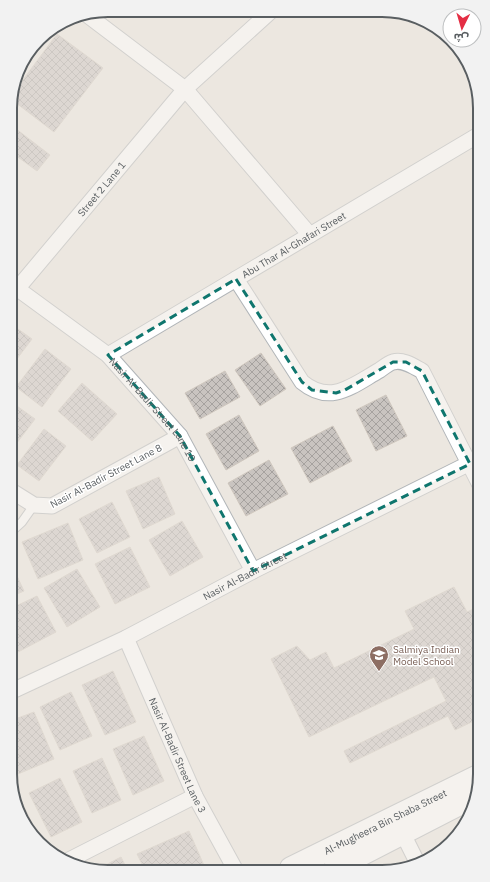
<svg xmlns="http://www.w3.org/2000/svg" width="490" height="882" font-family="'IBM Plex Sans','Noto Sans Arabic',sans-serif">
<defs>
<pattern id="building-cross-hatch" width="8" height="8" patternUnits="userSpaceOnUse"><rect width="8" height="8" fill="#c9c4c0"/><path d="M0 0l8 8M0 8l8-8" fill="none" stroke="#a6a29f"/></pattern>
</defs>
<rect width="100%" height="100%" fill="#ece7e0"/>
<g fill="url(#building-cross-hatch)" stroke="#d0c8bf">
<polygon points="137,10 150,10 146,17"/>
<polygon points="57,34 103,68 54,132 11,99 11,96"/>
<polygon points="11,125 50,155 37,171 11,152"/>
<polygon points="11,324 32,339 10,368"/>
<polygon points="45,349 71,369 42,407 16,387"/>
<polygon points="261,353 286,389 260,406 235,370"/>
<polygon points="225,371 240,397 200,419 185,393"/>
<polygon points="82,383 117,414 92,441 58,411"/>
<polygon points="386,395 407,436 376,451 356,410"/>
<polygon points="10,401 35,419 10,452"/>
<polygon points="239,415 259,451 226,470 206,434"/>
<polygon points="333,426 352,461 310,483 291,448"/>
<polygon points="44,429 66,446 39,481 17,465"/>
<polygon points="269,460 288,494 246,516 228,483"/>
<polygon points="159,477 175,514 143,529 126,491"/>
<polygon points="112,502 130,537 97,553 79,519"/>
<polygon points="182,521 203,557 170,576 149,540"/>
<polygon points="68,523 83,560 38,579 22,542"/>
<polygon points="130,547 150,587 115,604 95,564"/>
<polygon points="10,561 24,591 10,597"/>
<polygon points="77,569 100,607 67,627 44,588"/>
<polygon points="454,587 467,612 480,606 480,718 455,730 448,716 350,763 344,751 446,701 434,677 309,737 271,659 297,646 310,660 326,652 334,668 414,629 405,611"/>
<polygon points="37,596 56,632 18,652 10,638 10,609"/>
<polygon points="113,671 136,722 105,735 82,685"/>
<polygon points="71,692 92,736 60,750 40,707"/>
<polygon points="34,712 54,759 18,774 10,756 10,721"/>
<polygon points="144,736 164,781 133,795 113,749"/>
<polygon points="102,758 121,800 92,813 73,771"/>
<polygon points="60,778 82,822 51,837 29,793"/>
<polygon points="19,796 40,840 15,806 14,799"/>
<polygon points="189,831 206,870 145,870 137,854"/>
<polygon points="121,857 128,871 94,871"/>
</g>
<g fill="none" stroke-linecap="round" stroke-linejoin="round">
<defs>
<polyline id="lane" points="10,533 22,522 34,505"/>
<g id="street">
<polyline points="86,14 185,89 310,235"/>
<path d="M 236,279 L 302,382 C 331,406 353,385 380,370 C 384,367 389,363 393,362 C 403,359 413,366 422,371 L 480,485"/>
<path id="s1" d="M 11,284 L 108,355 L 180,436 L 253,571"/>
<path id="s2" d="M 17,289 L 185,89 L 271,11"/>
<path id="s3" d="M 108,355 L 480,134"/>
<polyline points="10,490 34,505 52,506 180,436"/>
<path id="s4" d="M 126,638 L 195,796 L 235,869"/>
<path id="s5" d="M 10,692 L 126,638 L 253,571 L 480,458"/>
<polyline points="403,834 418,864"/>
<polyline points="69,860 195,796"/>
</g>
<g id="secondary">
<path id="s6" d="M 291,868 L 480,775"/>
<polyline points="335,868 473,797"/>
</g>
</defs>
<use href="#lane" stroke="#b1b5b8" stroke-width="10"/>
<use href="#street" stroke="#b1b5b8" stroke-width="17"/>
<use href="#secondary" stroke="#b0b5b8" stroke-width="24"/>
<use href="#lane" stroke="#fff" stroke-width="8"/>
<use href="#street" stroke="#fff" stroke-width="15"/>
<use href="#secondary" stroke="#fff" stroke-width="22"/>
</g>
<path d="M0 0H490V882H0ZM 236,279 L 302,382 L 312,390 L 336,393 L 345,390 L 393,362 L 406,362 L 422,371 L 470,464 L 253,571 L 180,436 L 108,355 Z" fill="#ece7e0" fill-opacity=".55" fill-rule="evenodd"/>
<path fill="none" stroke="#0f766e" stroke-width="3" stroke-dasharray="8 5" stroke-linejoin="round" d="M 236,279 L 302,382 L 312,390 L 336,393 L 345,390 L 393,362 L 406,362 L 422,371 L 470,464 L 253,571 L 180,436 L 108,355 Z"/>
<defs>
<symbol id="school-pin" viewBox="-11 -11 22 30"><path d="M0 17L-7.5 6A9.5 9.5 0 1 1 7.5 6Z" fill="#8d6e63" stroke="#fff"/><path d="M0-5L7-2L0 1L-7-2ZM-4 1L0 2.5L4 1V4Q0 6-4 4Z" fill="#fff"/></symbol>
</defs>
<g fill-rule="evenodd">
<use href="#school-pin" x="368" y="644" width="22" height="30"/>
</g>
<g text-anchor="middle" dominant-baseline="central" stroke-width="3" stroke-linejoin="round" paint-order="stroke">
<g font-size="10" fill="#595e61" stroke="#fff">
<text stroke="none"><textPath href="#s2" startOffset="131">Street 2 Lane 1</textPath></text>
<text stroke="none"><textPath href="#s3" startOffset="216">Abu Thar Al-Ghafari Street</textPath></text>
<text stroke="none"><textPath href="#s1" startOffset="191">Nasir Al-Badir Street Lane 10</textPath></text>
<text transform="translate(106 476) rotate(-28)">Nasir Al-Badir Street Lane 8</text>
<text stroke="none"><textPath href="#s5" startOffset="262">Nasir Al-Badir Street</textPath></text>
<text stroke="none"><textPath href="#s4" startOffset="128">Nasir Al-Badir Street Lane 3</textPath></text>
<text stroke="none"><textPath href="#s6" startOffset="105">Al-Mugheera Bin Shaba Street</textPath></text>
</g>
<g font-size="10" fill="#785e54" stroke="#fff" text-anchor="start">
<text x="393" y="649">Salmiya Indian<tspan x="393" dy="12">Model School</tspan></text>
</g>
</g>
<path d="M0 0H490V882H0ZM108 17H382A91 91 0 0 1 473 108V774A91 91 0 0 1 382 865H108A91 91 0 0 1 17 774V108A91 91 0 0 1 108 17Z" fill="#f2f2f2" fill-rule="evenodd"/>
<path fill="none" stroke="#595e61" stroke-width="2" d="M108 17H382A91 91 0 0 1 473 108V774A91 91 0 0 1 382 865H108A91 91 0 0 1 17 774V108A91 91 0 0 1 108 17Z"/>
<g transform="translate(462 28) rotate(185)"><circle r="19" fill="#ffffff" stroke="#bdbfc0"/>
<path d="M0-3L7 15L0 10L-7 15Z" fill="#e42e44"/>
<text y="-6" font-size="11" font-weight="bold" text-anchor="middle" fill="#595e61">ش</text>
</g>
</svg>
